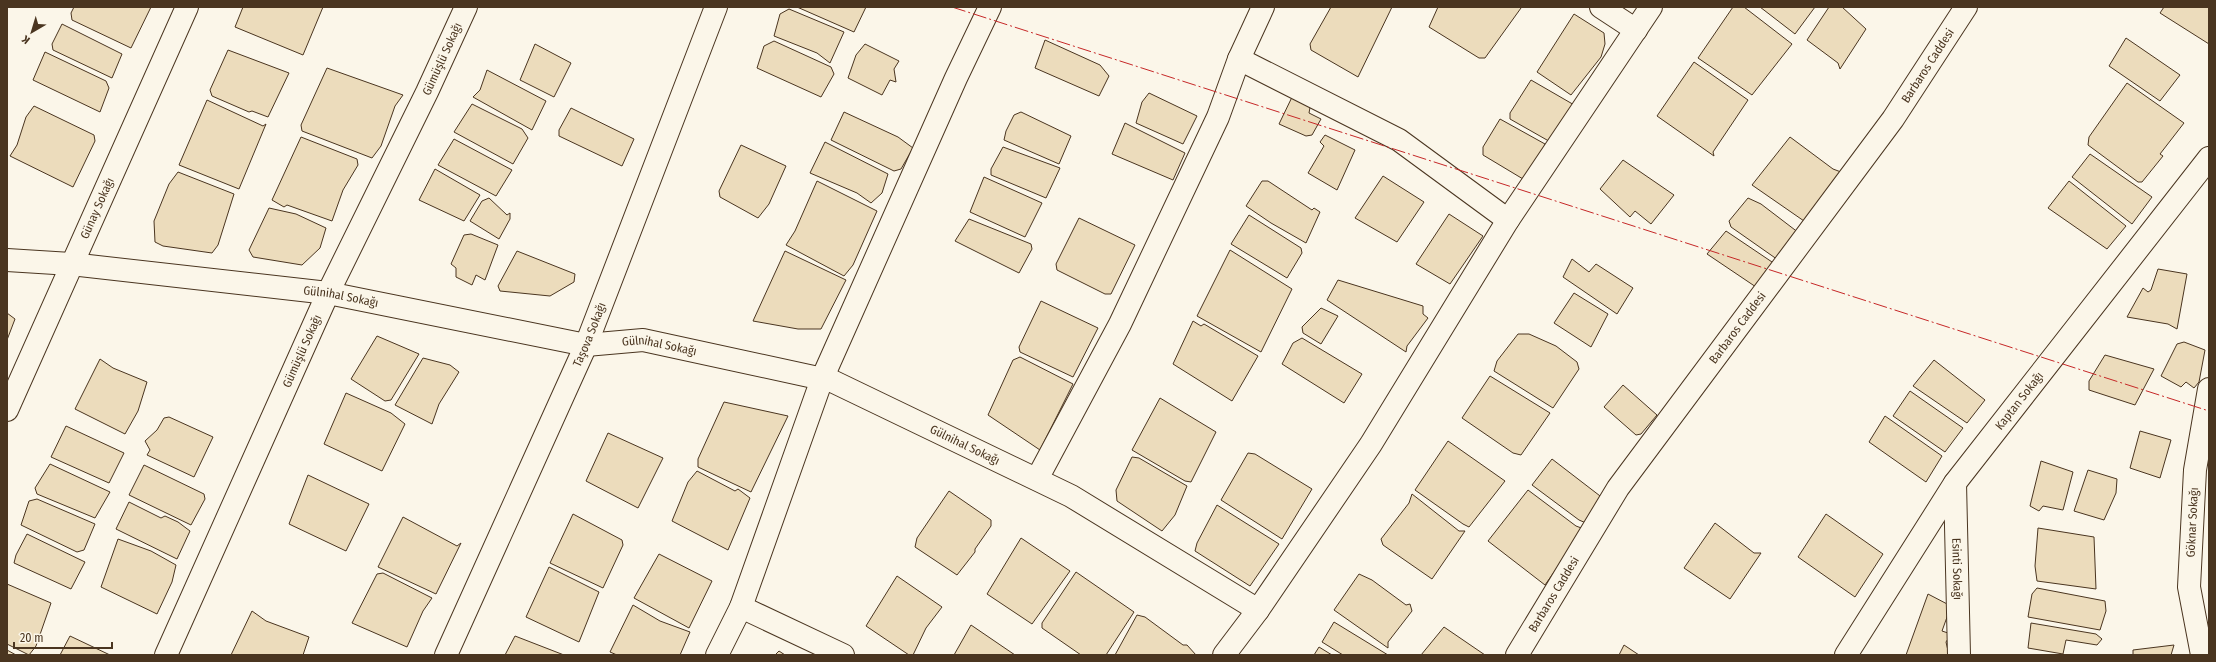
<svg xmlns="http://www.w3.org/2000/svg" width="2216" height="662" font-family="'Fira Sans Condensed',sans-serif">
<rect width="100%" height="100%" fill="#fbf6e9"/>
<g fill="#ecdcbc" stroke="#4a3520">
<polygon points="74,7 151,7 131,48 72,20 71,13"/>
<polygon points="243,7 323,7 303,55 235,27"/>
<polygon points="797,7 866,7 854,32"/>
<polygon points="1331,7 1392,7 1358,77 1311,50 1310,44"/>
<polygon points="1438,7 1520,7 1521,8 1485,58 1479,58 1429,27"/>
<polygon points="1733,7 1744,7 1792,44 1752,95 1698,58"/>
<polygon points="1760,7 1815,7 1795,34"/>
<polygon points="1829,7 1842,7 1866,29 1840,69 1838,63 1807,40"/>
<polygon points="2164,7 2209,7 2209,44 2160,13"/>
<polygon points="789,9 844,32 830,63 817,53 774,36 780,14"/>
<polygon points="1574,14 1604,33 1605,44 1601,57 1571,95 1537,72"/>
<polygon points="62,24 122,54 112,78 53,50 52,44"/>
<polygon points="2126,38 2180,75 2160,101 2109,66"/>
<polygon points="1045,40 1100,65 1109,76 1099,96 1035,68"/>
<polygon points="774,41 831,67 834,74 821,97 757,68 764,46"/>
<polygon points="535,44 571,63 554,97 520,80"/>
<polygon points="865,44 899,61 894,69 896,82 890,80 882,95 848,78 856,55"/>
<polygon points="228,50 289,73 268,117 252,111 249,112 212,96 210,90"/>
<polygon points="45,52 106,81 109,88 100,112 33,80"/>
<polygon points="1694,62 1748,100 1713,152 1714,156 1657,116"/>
<polygon points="327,68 403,95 395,106 381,146 372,158 302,131 301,125"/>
<polygon points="487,70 546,101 532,130 473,97 480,90"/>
<polygon points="1531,80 1576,106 1554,144 1510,119 1510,113"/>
<polygon points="2127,83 2184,123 2160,154 2163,156 2142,182 2138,182 2088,145 2089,137"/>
<polygon points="1149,93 1197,116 1183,144 1136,123 1142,102"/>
<polygon points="1294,93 1311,102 1309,113 1321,119 1312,135 1306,136 1279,124"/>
<polygon points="207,100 263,126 266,124 239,189 179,165"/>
<polygon points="472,104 522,129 528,138 513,164 454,132"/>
<polygon points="34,106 94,135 95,141 73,187 10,156 17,145 26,117"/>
<polygon points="571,108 634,139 622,166 559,136 559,130"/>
<polygon points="844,112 898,137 913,148 901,169 894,171 831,140"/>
<polygon points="1021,112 1071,136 1059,164 1004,140 1006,131 1014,115"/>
<polygon points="1500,119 1545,144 1541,155 1523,179 1483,155 1483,147"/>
<polygon points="1125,123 1185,153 1173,180 1112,154"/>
<polygon points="1325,135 1355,150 1337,190 1308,173 1324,146 1320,142"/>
<polygon points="301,137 357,159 358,165 343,190 332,221 287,205 284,207 272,200"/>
<polygon points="1790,137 1833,169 1841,172 1804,221 1752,185"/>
<polygon points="454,139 512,170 496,196 438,165"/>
<polygon points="825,142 888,174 882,193 871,203 857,193 810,173"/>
<polygon points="741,145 786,166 769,204 758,218 720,197 719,191"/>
<polygon points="1003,147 1060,168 1046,198 991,175 991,169"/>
<polygon points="2090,154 2152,197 2132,224 2072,177"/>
<polygon points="1623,160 1674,195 1651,224 1635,211 1630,217 1600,189"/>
<polygon points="435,169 480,195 464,221 419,200"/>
<polygon points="178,172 234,194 218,245 212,253 163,246 155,242 154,221 169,184"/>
<polygon points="1383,176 1424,202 1397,242 1355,218"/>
<polygon points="984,177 1042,203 1025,237 970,212"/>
<polygon points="817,181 877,211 853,265 844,276 786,245 795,231"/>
<polygon points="1262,181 1268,181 1312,210 1314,208 1320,212 1306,243 1271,223 1246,206"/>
<polygon points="2069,181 2126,226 2107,249 2048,208"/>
<polygon points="489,198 507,215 510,213 510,219 499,239 470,221 482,201"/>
<polygon points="1748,198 1761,204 1799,233 1781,262 1731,227 1729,221"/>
<polygon points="269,208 296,214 326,228 320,248 302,265 253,257 249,250"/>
<polygon points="1449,214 1483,236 1450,284 1416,264"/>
<polygon points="1249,215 1301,248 1302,253 1287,278 1231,244"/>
<polygon points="1079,218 1135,245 1111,294 1105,294 1057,270 1056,264"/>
<polygon points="969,219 1031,244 1032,249 1019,273 955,241"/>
<polygon points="1726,231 1775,264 1756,287 1707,254"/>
<polygon points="471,234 498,245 485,280 476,275 472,285 456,277 456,268 451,264 464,235"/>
<polygon points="1230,250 1292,289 1261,352 1197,316"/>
<polygon points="517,251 575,274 574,282 550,296 500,291 498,286"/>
<polygon points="785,251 846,280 821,329 798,329 753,321"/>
<polygon points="1572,259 1589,272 1596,264 1633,288 1617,314 1563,277"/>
<polygon points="2158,269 2187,274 2177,329 2168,324 2127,317 2143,288 2148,292 2151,290"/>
<polygon points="1338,280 1423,306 1423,314 1428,318 1407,346 1406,352 1327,300"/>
<polygon points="1574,293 1608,314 1591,347 1554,323"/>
<polygon points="1041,301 1098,328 1073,377 1020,352 1019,347"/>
<polygon points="1321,308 1338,316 1321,344 1303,333 1302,327"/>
<polygon points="7,313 15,319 7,340"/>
<polygon points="1193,321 1201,326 1204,324 1258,356 1232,401 1173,364"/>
<polygon points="1518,334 1529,334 1556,346 1577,362 1579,369 1553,408 1494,371 1497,361"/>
<polygon points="377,336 419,354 391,400 385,401 351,379"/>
<polygon points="1302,338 1362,374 1344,403 1282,364 1293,343"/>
<polygon points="2184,342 2205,350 2199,382 2194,388 2186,382 2181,387 2161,376 2177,344"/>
<polygon points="2105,355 2154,369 2135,405 2089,390 2089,381"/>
<polygon points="1020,357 1073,384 1040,450 988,415 1013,360"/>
<polygon points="423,358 450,365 459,372 439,404 432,424 395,405"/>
<polygon points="100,359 113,368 147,382 138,411 125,434 75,409"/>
<polygon points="1934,360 1985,400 1967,423 1913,386"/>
<polygon points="1490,376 1550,413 1521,455 1513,453 1462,418"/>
<polygon points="1623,385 1657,415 1641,434 1636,435 1604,407"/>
<polygon points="1910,391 1963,428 1945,452 1893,416"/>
<polygon points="346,393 391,413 405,424 382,471 324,444"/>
<polygon points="1160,398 1216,432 1191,482 1185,481 1132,450"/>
<polygon points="724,402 788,416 751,492 698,467 698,459"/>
<polygon points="1885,416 1942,456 1926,482 1869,442"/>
<polygon points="169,417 213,437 194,477 147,455 150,450 145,441 157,430 164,418"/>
<polygon points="66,426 124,453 109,483 51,457"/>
<polygon points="2140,431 2171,440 2160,478 2130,468"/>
<polygon points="608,433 663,458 638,508 586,481"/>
<polygon points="1448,441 1505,481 1469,527 1463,524 1415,490"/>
<polygon points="1248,453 1255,454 1312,489 1282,539 1221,500"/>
<polygon points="1132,457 1139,458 1187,486 1175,515 1162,531 1117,501 1116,490"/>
<polygon points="1552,459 1604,499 1586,523 1579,520 1532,485"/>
<polygon points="2041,461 2073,472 2063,510 2043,506 2039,511 2030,506"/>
<polygon points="50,464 110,492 95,518 37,494 35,488"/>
<polygon points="144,465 204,494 205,499 191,525 129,495"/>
<polygon points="2088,470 2117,479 2116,493 2104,520 2074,511"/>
<polygon points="697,471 735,491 738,489 750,498 728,550 672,521 688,482"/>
<polygon points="308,475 369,504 346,551 289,524"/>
<polygon points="1528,490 1576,526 1584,529 1545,585 1488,541"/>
<polygon points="949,491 991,520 991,526 975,549 975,552 957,575 915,547 917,538"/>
<polygon points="1412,494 1459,531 1465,531 1432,579 1383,545 1381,539 1409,503"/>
<polygon points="37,499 95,524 84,550 77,552 21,525 29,501"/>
<polygon points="129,502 161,518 165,516 178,522 190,531 177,559 116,529"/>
<polygon points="1217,505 1279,544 1250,586 1195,551 1197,543"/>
<polygon points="573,514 622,540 623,545 603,588 550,563"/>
<polygon points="1826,514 1883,554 1855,597 1798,557"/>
<polygon points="403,517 457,546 461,543 436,594 378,567"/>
<polygon points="1715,523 1754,553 1761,553 1730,599 1684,568"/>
<polygon points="2038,528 2094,537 2096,589 2037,581 2035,566"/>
<polygon points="27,534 85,562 71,589 14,563 16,555"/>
<polygon points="1021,538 1070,571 1032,624 987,594"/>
<polygon points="118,539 151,551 176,565 172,582 157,614 101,587"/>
<polygon points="659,554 712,581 689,628 634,598"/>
<polygon points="549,567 599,592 579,642 526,617"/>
<polygon points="1076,572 1134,612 1106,655 1081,655 1042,628 1042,623"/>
<polygon points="383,573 432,598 423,611 407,647 352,623 377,574"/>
<polygon points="1359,574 1372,580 1406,605 1410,604 1412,611 1388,642 1388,648 1334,610"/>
<polygon points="897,576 942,607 926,628 913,655 909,655 866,626"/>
<polygon points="7,584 51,603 36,646 29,655 7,644"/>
<polygon points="2037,588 2105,601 2106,611 2100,630 2028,617 2032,594"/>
<polygon points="1928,594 1951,606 1942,631 1951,634 1946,642 1949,655 1906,655"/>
<polygon points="633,605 660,621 690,632 680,655 617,655 610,652"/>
<polygon points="252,611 266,621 309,637 303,655 231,655"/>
<polygon points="1137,615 1145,617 1183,645 1187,645 1196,655 1115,655"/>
<polygon points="1334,622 1388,655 1343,655 1322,642"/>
<polygon points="2031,623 2096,634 2102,639 2097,645 2066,640 2063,654 2028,648"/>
<polygon points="971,625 1015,655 954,655"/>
<polygon points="1444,627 1485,655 1421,655"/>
<polygon points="70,636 110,655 60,655"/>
<polygon points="515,636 564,655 505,655"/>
<polygon points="1624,645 1639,655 1619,655"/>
<polygon points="2174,645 2171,655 2133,655 2133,650"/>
<polygon points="1319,647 1332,655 1314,655"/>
<polygon points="7,650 16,655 7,655"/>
<polygon points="779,651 785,655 775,655"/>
</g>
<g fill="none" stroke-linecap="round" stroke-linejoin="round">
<defs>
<g id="minor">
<polyline points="1601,7 1636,30"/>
<polyline points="1239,59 1399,140 1508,220"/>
<path id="s1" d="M 7,260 L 71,264 L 328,293 L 586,345 L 643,340 L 832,381 L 1071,496 L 1258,610"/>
<path id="s2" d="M 7,410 L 187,7"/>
<polyline points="1037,479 1120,324 1218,117 1239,59 1263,7"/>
<path id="s3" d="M 1955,483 L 1959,655"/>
<polyline points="741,607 843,655"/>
<path id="s4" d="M 166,655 L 328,293 L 427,92 L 466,7"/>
<path id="s5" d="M 446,655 L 586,345 L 716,7"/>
<polyline points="717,655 741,607 822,379 956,78 990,7"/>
<polyline points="1224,655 1258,610 1371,444 1508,220 1651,7"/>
<path id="s6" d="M 1846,655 L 1955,483 L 2209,158"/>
<path id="s7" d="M 2202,655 L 2189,587 L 2195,470 L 2209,389"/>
</g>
<g id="tertiary">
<path id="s8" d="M 1517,655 L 1618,488 L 1893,119 L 1966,7"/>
</g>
</defs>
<use href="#minor" stroke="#4a3520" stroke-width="24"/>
<use href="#tertiary" stroke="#4a3520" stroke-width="24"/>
<use href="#minor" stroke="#fbf6e9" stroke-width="22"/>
<use href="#tertiary" stroke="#fbf6e9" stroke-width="22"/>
<polyline stroke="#c62828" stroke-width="1" stroke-dasharray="14 3 2 3" stroke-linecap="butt" points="952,7 2209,411"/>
</g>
<g text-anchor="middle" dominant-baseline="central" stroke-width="3" stroke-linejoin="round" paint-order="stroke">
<g font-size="12" fill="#4a3520" stroke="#fbf6e9">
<text stroke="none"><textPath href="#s4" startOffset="657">Gümüşlü Sokağı</textPath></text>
<text stroke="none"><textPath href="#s8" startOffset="719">Barbaros Caddesi</textPath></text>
<text stroke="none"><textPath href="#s2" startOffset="221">Günay Sokağı</textPath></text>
<text stroke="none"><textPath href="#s1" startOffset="336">Gülnihal Sokağı</textPath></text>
<text stroke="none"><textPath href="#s8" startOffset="395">Barbaros Caddesi</textPath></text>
<text stroke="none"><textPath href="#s5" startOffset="351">Taşova Sokağı</textPath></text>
<text stroke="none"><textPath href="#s1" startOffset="660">Gülnihal Sokağı</textPath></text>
<text stroke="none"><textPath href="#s4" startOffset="333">Gümüşlü Sokağı</textPath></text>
<text stroke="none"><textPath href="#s6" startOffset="308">Kaptan Sokağı</textPath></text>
<text stroke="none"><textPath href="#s1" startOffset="984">Gülnihal Sokağı</textPath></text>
<text stroke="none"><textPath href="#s7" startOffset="134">Göknar Sokağı</textPath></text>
<text stroke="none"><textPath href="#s3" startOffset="86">Esinti Sokağı</textPath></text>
<text stroke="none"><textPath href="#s8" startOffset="71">Barbaros Caddesi</textPath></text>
</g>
</g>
<rect width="2216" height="662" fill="none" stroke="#4a3520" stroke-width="16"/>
<g transform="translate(32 32) rotate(218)" stroke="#fbf6e9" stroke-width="3" paint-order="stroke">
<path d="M0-3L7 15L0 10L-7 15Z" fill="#4a3520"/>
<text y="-6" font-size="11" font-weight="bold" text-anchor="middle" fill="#4a3520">K</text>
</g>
<path d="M14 642v6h98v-6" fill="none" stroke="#4a3520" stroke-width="2"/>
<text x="20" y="642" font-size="12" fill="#4a3520" stroke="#fbf6e9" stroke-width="3" paint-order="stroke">20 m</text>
</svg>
